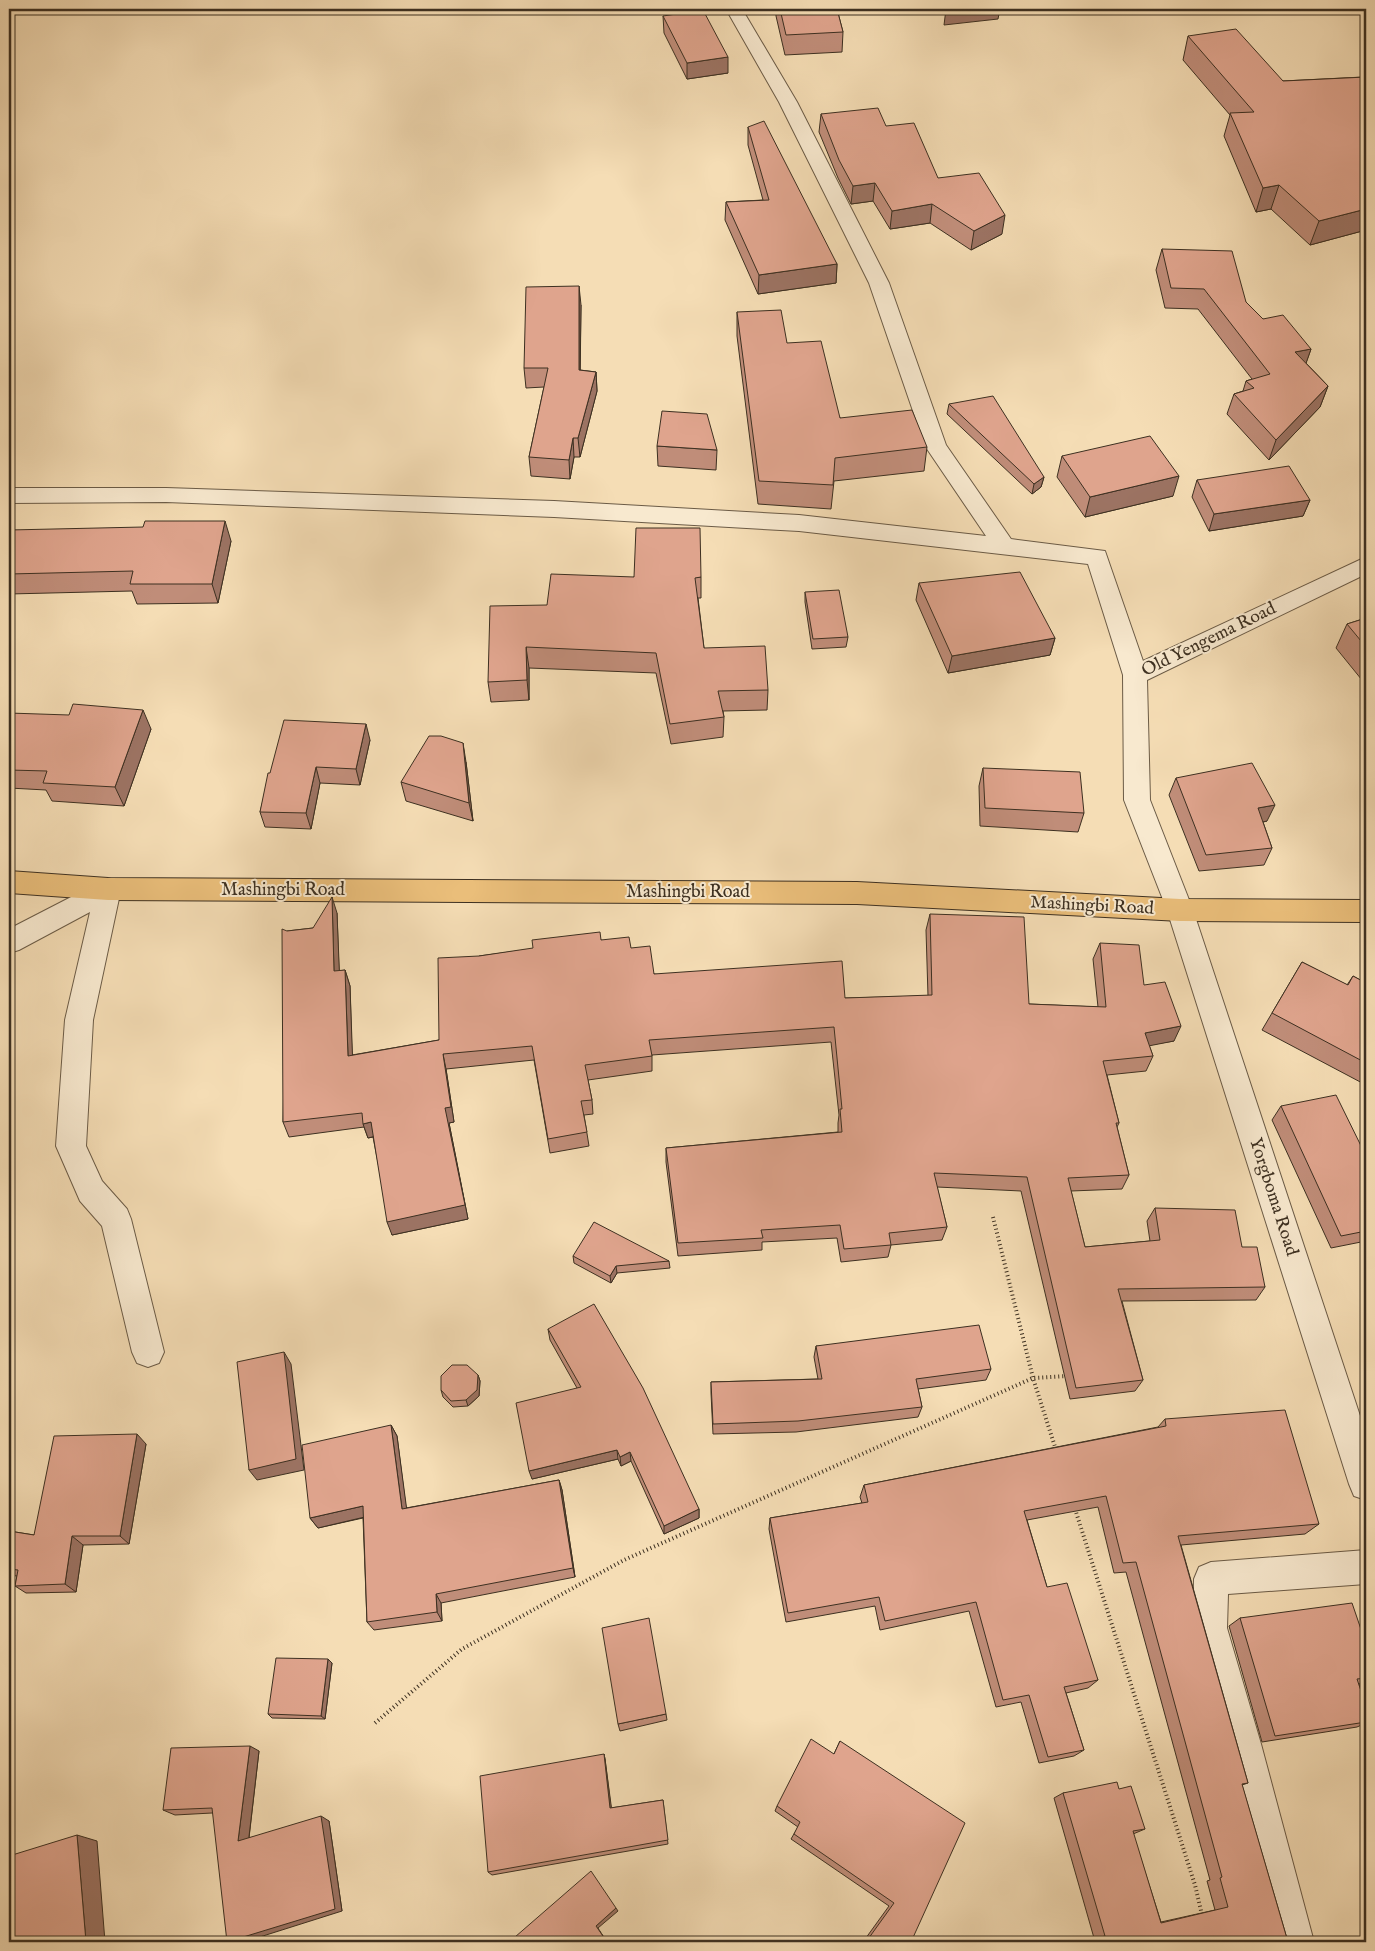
<svg xmlns="http://www.w3.org/2000/svg" width="1375" height="1951" font-family="'IM FELL English',serif">
<rect width="100%" height="100%" fill="#f5ddb5"/>
<filter id="stains"><feTurbulence type="fractalNoise" baseFrequency=".004" numOctaves="4"/><feColorMatrix values="0 0 0 0 .2 0 0 0 0 .09 0 0 0 0 .02 0 0 0 .5 -.17"/></filter>
<radialGradient id="worn" r=".72"><stop offset=".6" stop-color="#630" stop-opacity="0"/><stop offset="1" stop-color="#630" stop-opacity=".3"/></radialGradient>
<g fill="none" stroke-linecap="round" stroke-linejoin="round">
<defs>
<g id="minor">
<polygon points="726,9 742,9 797,102 889,283 946,445 1011,539 1105,551 1143,661 1366,557 1366,574 1147,680 1150,800 1193,910 1366,1434 1366,1500 1354,1496 1349,1484 1167,910 1124,800 1123,675 1088,564 799,531 554,517 166,502 9,503 9,488 166,488 554,501 799,515 986,536 925,446 869,283 779,102"/>
<polygon points="108,878 117,881 121,889 93,1020 86,1146 102,1181 127,1209 131,1219 164,1352 159,1363 148,1367 137,1363 132,1352 102,1226 80,1201 56,1146 65,1020 90,912 19,950 9,953 9,929"/>
<polygon points="1366,1550 1366,1584 1228,1594 1227,1628 1261,1744 1314,1942 1276,1942 1225,1744 1193,1628 1194,1579 1199,1567 1211,1562"/>
</g>
<polygon id="major" points="9,871 108,878 857,882 1180,899 1366,900 1366,922 1180,921 857,904 108,900 9,893"/>
</defs>
<use href="#minor" stroke="#6b5b46" stroke-width="2"/>
<use href="#major" stroke="#3d3021" stroke-width="2"/>
<g stroke="#3d3021" stroke-width="4" stroke-dasharray="1 3" stroke-linecap="butt">
<polyline points="993,1217 1033,1378 1056,1450"/>
<polyline points="1075,1509 1195,1885 1202,1915"/>
<polyline points="375,1723 462,1649 624,1560 1033,1378 1067,1376"/>
</g>
<use href="#minor" fill="#f8e9cf" fill-rule="evenodd"/>
<use href="#major" fill="#eabe7a" fill-rule="evenodd"/>
</g>
<g fill="#c08d79" stroke="#3d3021">
<polygon points="776,9 837,9 843,32 842,52 785,55 776,16"/>
<polygon points="663,16 728,73 687,79 664,33"/>
<polygon points="1188,36 1283,81 1363,77 1366,69 1366,230 1310,245 1271,209 1256,212 1224,136 1230,115 1183,60"/>
<polygon points="821,114 886,126 938,178 1002,234 971,250 930,223 890,229 873,201 851,204 838,178 819,132"/>
<polygon points="748,127 837,264 836,283 758,294 725,220 726,202 763,200 748,145"/>
<polygon points="1162,249 1246,302 1263,319 1311,349 1306,363 1328,386 1320,407 1269,460 1227,414 1234,394 1243,391 1246,381 1252,379 1198,309 1165,308 1156,270"/>
<polygon points="581,305 580,370 596,372 597,391 580,457 574,457 570,479 531,476 529,457 544,387 526,388 524,368"/>
<polygon points="737,312 787,343 840,418 927,447 924,471 834,481 831,509 758,504 737,336"/>
<polygon points="949,404 1044,477 1041,487 1032,494 947,414"/>
<polygon points="657,446 717,450 716,470 658,466"/>
<polygon points="1062,456 1173,496 1085,517 1057,477"/>
<polygon points="1197,480 1310,500 1303,516 1209,531 1192,497"/>
<polygon points="9,530 231,541 218,603 137,604 132,591 9,594"/>
<polygon points="634,577 701,577 701,598 698,598 704,648 768,690 767,710 723,711 724,717 723,737 671,744 656,673 529,668 529,700 491,702 488,682 547,605"/>
<polygon points="919,583 1055,638 1050,655 948,673 916,600"/>
<polygon points="805,592 848,637 846,647 812,649 805,602"/>
<polygon points="1366,618 1366,685 1336,648 1347,624"/>
<polygon points="9,713 151,729 124,806 52,801 46,790 9,788"/>
<polygon points="370,740 360,785 320,783 311,829 265,827 260,812 270,773"/>
<polygon points="466,762 473,821 406,801 401,782"/>
<polygon points="983,768 1084,813 1078,832 980,826 979,786"/>
<polygon points="1176,778 1267,821 1263,822 1272,848 1264,865 1199,871 1169,795"/>
<polygon points="337,913 339,971 345,970 350,986 352,1055 439,1040 479,956 601,940 631,948 654,974 845,998 928,996 926,930 930,914 1029,1004 1098,1007 1093,959 1100,943 1144,985 1174,1041 1149,1045 1153,1056 1146,1071 1107,1075 1119,1123 1117,1127 1129,1175 1122,1189 1071,1191 1085,1247 1150,1241 1147,1221 1155,1208 1242,1247 1265,1287 1256,1300 1122,1301 1143,1380 1135,1391 1070,1399 1021,1191 937,1187 947,1227 942,1240 891,1245 888,1257 841,1262 837,1238 762,1242 762,1250 678,1256 666,1162 666,1148 838,1132 838,1123 839,1115 831,1042 652,1055 652,1071 588,1080 592,1100 593,1114 584,1115 589,1146 550,1153 534,1060 446,1069 454,1122 449,1123 468,1219 392,1235 373,1137 368,1138 364,1127 289,1137 283,1122 287,931 313,928"/>
<polygon points="1302,962 1347,985 1353,976 1366,983 1366,1085 1262,1030"/>
<polygon points="1281,1106 1366,1156 1366,1241 1331,1248 1272,1120"/>
<polygon points="573,1256 669,1261 670,1268 617,1273 611,1283 574,1263"/>
<polygon points="548,1329 699,1509 699,1518 664,1534 631,1461 621,1466 618,1459 532,1479 577,1388 550,1340"/>
<polygon points="816,1346 991,1369 986,1380 918,1389 922,1407 918,1417 796,1432 713,1434 711,1393 711,1382 818,1379 814,1357"/>
<polygon points="478,1375 480,1381 479,1396 468,1406 453,1407 443,1397 441,1390"/>
<polygon points="1165,1419 1319,1524 1305,1534 1181,1545 1248,1783 1242,1785 1288,1942 1094,1938 1054,1798 1063,1793 1119,1789 1145,1829 1133,1834 1161,1922 1215,1910 1207,1881 1210,1880 1126,1572 1114,1573 1098,1507 1027,1520 1047,1587 1098,1680 1088,1688 1066,1693 1084,1750 1074,1756 1039,1763 1021,1702 996,1707 969,1611 880,1630 875,1606 786,1622 769,1529 770,1518 862,1503 860,1497 864,1485 1158,1427"/>
<polygon points="391,1425 397,1436 406,1508 559,1480 562,1490 575,1577 441,1603 442,1621 374,1630 367,1622 363,1518 318,1528 310,1518"/>
<polygon points="146,1444 129,1544 83,1545 76,1592 26,1593 15,1586 17,1576 9,1575 9,1531 34,1535"/>
<polygon points="1240,1618 1366,1644 1366,1681 1359,1684 1366,1706 1366,1723 1357,1727 1262,1742 1229,1626"/>
<polygon points="328,1659 332,1663 325,1719 272,1718 268,1714"/>
<polygon points="666,1714 667,1720 620,1731 618,1724"/>
<polygon points="840,1741 911,1942 863,1942 889,1906 791,1839 798,1827 775,1811 777,1806 834,1754"/>
<polygon points="259,1751 249,1838 329,1821 342,1911 212,1813 175,1815 163,1810"/>
<polygon points="604,1754 605,1759 611,1808 663,1800 668,1844 492,1875 488,1872"/>
</g>
<g fill="#9c7363" stroke="#3d3021">
<polygon points="946,9 1000,9 998,19 944,25"/>
<polygon points="728,57 728,73 687,79 687,63"/>
<polygon points="875,183 873,201 851,204 853,186"/>
<polygon points="1279,185 1271,209 1256,212 1263,188"/>
<polygon points="932,204 930,223 890,229 892,211"/>
<polygon points="1366,209 1366,230 1310,245 1319,221"/>
<polygon points="1005,215 1002,234 971,250 974,231"/>
<polygon points="837,264 836,283 758,294 759,275"/>
<polygon points="579,286 581,305 580,389 579,370"/>
<polygon points="1311,349 1304,369 1295,352"/>
<polygon points="596,372 597,391 580,457 578,438"/>
<polygon points="1328,386 1320,407 1269,460 1276,440"/>
<polygon points="573,438 574,457 570,479 569,460"/>
<polygon points="1179,476 1173,496 1085,517 1090,497"/>
<polygon points="1044,477 1041,487 1032,494 1034,484"/>
<polygon points="1310,500 1303,516 1209,531 1214,514"/>
<polygon points="225,521 231,541 218,603 212,584"/>
<polygon points="1055,638 1050,655 948,673 952,656"/>
<polygon points="526,647 529,668 529,700 527,680"/>
<polygon points="143,710 151,729 124,806 115,787"/>
<polygon points="366,724 370,740 360,785 356,769"/>
<polygon points="463,743 466,762 473,821 469,803"/>
<polygon points="316,767 320,783 311,829 306,813"/>
<polygon points="1275,805 1267,821 1250,825 1258,808"/>
<polygon points="332,897 337,913 340,987 334,971"/>
<polygon points="345,970 350,986 353,1070 348,1056"/>
<polygon points="1181,1026 1174,1041 1138,1048 1145,1033"/>
<polygon points="443,1054 446,1069 454,1122 449,1123 468,1219 392,1235 387,1222 445,1108"/>
<polygon points="371,1122 376,1136 368,1138 363,1124"/>
<polygon points="616,1266 617,1273 611,1283 610,1276"/>
<polygon points="284,1352 291,1364 304,1470 257,1480 249,1470"/>
<polygon points="478,1375 480,1381 479,1396 468,1406 466,1400"/>
<polygon points="391,1425 397,1436 408,1519 402,1509"/>
<polygon points="137,1434 146,1444 129,1544 120,1536"/>
<polygon points="617,1450 618,1459 532,1479 529,1471"/>
<polygon points="630,1452 631,1461 621,1466 620,1457"/>
<polygon points="559,1480 562,1490 575,1577 573,1568"/>
<polygon points="363,1506 369,1516 318,1528 310,1518"/>
<polygon points="699,1509 699,1518 664,1534 664,1526"/>
<polygon points="72,1536 83,1545 76,1592 65,1584"/>
<polygon points="436,1594 441,1603 442,1621 437,1612"/>
<polygon points="328,1659 332,1663 325,1719 321,1716"/>
<polygon points="250,1746 259,1751 248,1845 238,1841"/>
<polygon points="604,1754 605,1759 612,1812 610,1808"/>
<polygon points="321,1816 329,1821 342,1911 244,1942 228,1942"/>
<polygon points="77,1835 97,1841 105,1942 86,1942"/>
<polygon points="616,1908 618,1911 598,1928 607,1942 596,1926"/>
</g>
<g fill="#dfa48d" stroke="#3d3021">
<polygon points="780,9 837,9 843,32 786,35"/>
<polygon points="703,10 728,57 687,63 663,16"/>
<polygon points="1236,29 1283,81 1366,77 1366,209 1319,221 1279,185 1263,188 1230,113 1254,112 1188,36"/>
<polygon points="878,108 886,126 914,123 938,178 979,173 1005,215 974,231 932,204 892,211 875,183 853,186 839,160 821,114"/>
<polygon points="764,121 837,264 759,275 726,202 769,200 748,127"/>
<polygon points="1162,249 1232,251 1246,302 1263,319 1283,315 1311,349 1295,352 1328,386 1276,440 1234,394 1254,388 1246,381 1270,374 1204,289 1171,288"/>
<polygon points="579,286 579,370 596,372 578,438 573,438 569,460 529,457 548,368 524,368 526,287"/>
<polygon points="781,310 787,343 821,341 840,418 912,410 927,447 835,458 833,485 759,481 737,312"/>
<polygon points="993,396 1044,477 1034,484 949,404"/>
<polygon points="662,411 707,414 717,450 657,446"/>
<polygon points="1150,436 1179,476 1090,497 1062,456"/>
<polygon points="1289,466 1310,500 1214,514 1197,480"/>
<polygon points="145,521 225,521 212,584 130,584 133,571 9,574 9,530 143,527"/>
<polygon points="636,528 700,528 701,577 695,578 704,648 765,646 768,690 718,691 724,717 670,724 656,653 526,647 527,680 488,682 490,606 547,605 551,574 634,577"/>
<polygon points="1020,572 1055,638 952,656 919,583"/>
<polygon points="839,590 848,637 813,639 805,592"/>
<polygon points="1366,618 1366,647 1347,624"/>
<polygon points="73,704 143,710 115,787 43,783 47,771 9,770 9,713 69,715"/>
<polygon points="284,720 366,724 356,769 316,767 306,813 260,812 268,773 270,773"/>
<polygon points="429,736 441,736 463,743 469,803 401,782"/>
<polygon points="1252,763 1275,805 1258,808 1272,848 1206,855 1176,778"/>
<polygon points="983,768 1080,772 1084,813 985,808"/>
<polygon points="332,897 334,971 345,970 348,1056 439,1040 438,958 479,956 533,948 532,940 600,932 601,940 629,937 631,948 650,946 654,974 842,961 845,998 932,995 930,914 1024,917 1029,1004 1106,1007 1100,943 1139,945 1144,985 1165,982 1181,1026 1145,1033 1153,1056 1103,1061 1119,1123 1116,1123 1129,1175 1068,1178 1085,1247 1160,1240 1155,1208 1235,1210 1242,1247 1257,1247 1265,1287 1118,1289 1143,1380 1076,1388 1027,1177 934,1173 947,1227 889,1233 891,1245 844,1249 840,1225 761,1230 763,1238 678,1243 666,1148 842,1132 840,1109 842,1109 834,1027 649,1040 652,1056 585,1065 592,1100 581,1101 587,1132 548,1139 532,1046 443,1054 451,1107 445,1108 465,1205 387,1222 371,1122 363,1124 362,1113 283,1122 282,929 287,931 313,928"/>
<polygon points="1302,962 1348,985 1353,976 1366,983 1366,1063 1272,1013"/>
<polygon points="1336,1095 1366,1156 1366,1231 1341,1236 1281,1106"/>
<polygon points="594,1222 669,1261 616,1266 610,1276 573,1256"/>
<polygon points="594,1304 643,1388 699,1509 664,1526 630,1452 620,1457 617,1450 529,1471 516,1403 581,1387 548,1329"/>
<polygon points="979,1325 991,1369 916,1379 922,1407 798,1421 713,1424 711,1382 822,1379 816,1346"/>
<polygon points="284,1352 296,1459 249,1470 237,1362"/>
<polygon points="452,1365 467,1365 478,1375 477,1390 466,1400 451,1401 441,1390 441,1376"/>
<polygon points="1285,1410 1319,1524 1178,1536 1248,1783 1242,1784 1288,1942 1076,1942 1105,1936 1063,1793 1117,1782 1119,1789 1131,1786 1145,1829 1133,1831 1161,1923 1228,1907 1220,1878 1222,1877 1136,1562 1123,1563 1106,1496 1024,1511 1047,1587 1067,1583 1098,1680 1064,1687 1084,1750 1048,1757 1029,1695 1003,1700 976,1602 885,1621 879,1597 788,1613 770,1518 868,1502 864,1485 1166,1426 1165,1419"/>
<polygon points="391,1425 402,1509 559,1480 573,1568 436,1594 437,1612 367,1622 363,1506 310,1518 302,1445"/>
<polygon points="137,1434 120,1536 72,1536 65,1584 15,1586 18,1570 9,1569 9,1531 34,1535 54,1436"/>
<polygon points="1352,1603 1366,1644 1366,1678 1357,1679 1366,1706 1366,1722 1275,1736 1240,1618"/>
<polygon points="649,1618 666,1714 618,1724 602,1628"/>
<polygon points="276,1658 328,1659 321,1716 268,1714"/>
<polygon points="811,1739 834,1754 840,1741 965,1823 911,1942 866,1942 894,1903 794,1834 800,1822 777,1806"/>
<polygon points="250,1746 238,1841 321,1816 335,1909 227,1942 212,1808 163,1810 171,1748"/>
<polygon points="604,1754 610,1808 663,1800 668,1840 488,1872 480,1776"/>
<polygon points="77,1835 86,1942 9,1942 9,1856"/>
<polygon points="591,1871 616,1908 596,1926 607,1942 518,1942 515,1937"/>
</g>
<g text-anchor="middle" dominant-baseline="central" stroke-width="4" stroke-linejoin="round" paint-order="stroke">
<g font-size="18" fill="#3d3021" stroke="#f8e9cf">
<text transform="translate(1209 640) rotate(-26)">Old Yengema Road</text>
<text x="283" y="890">Mashingbi Road</text>
<text x="688" y="892">Mashingbi Road</text>
<text transform="translate(1092 906) rotate(3)">Mashingbi Road</text>
<text transform="translate(1273 1197) rotate(72)">Yorgboma Road</text>
</g>
</g>
<rect width="1375" height="1951" fill="none" stroke="#f5ddb5" stroke-width="30"/>
<rect x="10" y="10" width="1355" height="1931" fill="none" stroke="#3d3021" stroke-width="2.5"/>
<rect x="15" y="15" width="1345" height="1921" fill="none" stroke="#3d3021"/>
<rect width="100%" height="100%" filter="url(#stains)"/>
<rect width="100%" height="100%" fill="url(#worn)"/>
</svg>
